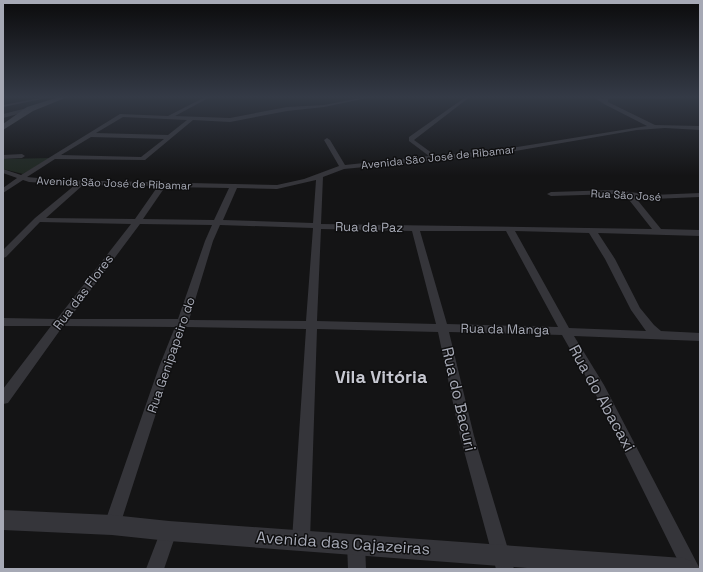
<svg xmlns="http://www.w3.org/2000/svg" width="703" height="572" font-family="'Space Grotesk',sans-serif">
<rect width="100%" height="100%" fill="#141415"/>
<polygon fill="#202822" points="50,158 23,174 3,169 3,159"/>
<g fill="none" stroke-linecap="round" stroke-linejoin="round">
<g fill="#35353a" fill-rule="evenodd">
<polygon points="50,96 57,96 3,107 3,105"/>
<path d="M 207,96 L 212,96 L 175,116 L 230,118 L 287,107 L 324,105 L 370,96 L 377,96 L 324,107 L 287,111 L 230,122 L 193,120 L 145,160 L 55,159 L 27,177 L 58,180 L 277,185 L 304,179 L 339,166 L 324,140 L 327,138 L 330,140 L 345,165 L 429,156 L 409,141 L 409,137 L 467,96 L 471,96 L 414,140 L 436,156 L 498,150 L 647,126 L 604,104 L 592,96 L 597,96 L 604,99 L 604,97 L 611,96 L 685,96 L 685,97 L 664,99 L 614,98 L 608,99 L 608,102 L 655,125 L 700,126 L 700,130 L 665,128 L 637,130 L 498,154 L 344,169 L 323,177 L 321,224 L 652,229 L 626,196 L 615,194 L 551,196 L 547,194 L 551,192 L 615,190 L 652,195 L 700,193 L 700,197 L 652,199 L 635,197 L 661,229 L 700,230 L 700,236 L 598,233 L 615,259 L 640,308 L 654,325 L 661,331 L 700,333 L 700,341 L 574,336 L 604,385 L 700,569 L 682,569 L 594,391 L 562,335 L 449,332 L 474,436 L 514,569 L 496,569 L 460,436 L 438,332 L 317,329 L 310,540 L 307,546 L 301,549 L 295,546 L 292,540 L 306,329 L 186,327 L 171,367 L 120,525 L 118,531 L 112,533 L 106,531 L 104,525 L 159,367 L 175,327 L 63,326 L 8,403 L 3,404 L 3,389 L 51,326 L 3,326 L 3,318 L 57,319 L 131,224 L 40,222 L 6,257 L 3,258 L 3,250 L 35,218 L 75,185 L 29,182 L 23,180 L 3,193 L 3,188 L 17,178 L 3,173 L 3,169 L 21,175 L 120,114 L 168,116 ZM 123,117 L 187,120 L 168,135 L 96,133 ZM 91,137 L 164,139 L 141,157 L 61,155 ZM 316,180 L 313,223 L 223,220 L 237,188 L 277,189 ZM 83,185 L 158,186 L 135,219 L 46,218 ZM 165,187 L 229,188 L 214,220 L 143,219 ZM 140,224 L 212,225 L 205,241 L 178,319 L 69,319 ZM 220,225 L 313,228 L 306,321 L 189,320 L 213,241 ZM 321,229 L 412,231 L 436,324 L 317,321 ZM 420,231 L 506,231 L 558,327 L 447,324 ZM 515,231 L 589,233 L 605,259 L 631,310 L 646,331 L 569,328 Z"/>
<polygon points="3,155 22,154 25,156 22,158 3,159"/>
<polygon points="169,523 175,525 177,531 164,569 146,569 163,525"/>
<polygon points="356,535 362,538 365,544 366,569 348,569 347,544 350,538"/>
</g>
<g fill="#35353a" fill-rule="evenodd">
<polygon points="27,108 29,109 29,111 3,118 3,114"/>
<polygon points="3,510 112,515 169,521 683,558 691,561 694,569 540,569 169,541 112,535 3,530"/>
</g>
<polygon fill="#43444a" fill-rule="evenodd" points="62,96 70,96 33,111 3,130 3,124 27,107"/>
</g>
<linearGradient id="sky" x2="0" y2="1"><stop stop-color="#0b0b0c"/><stop offset="0.55" stop-color="#343a46"/><stop offset="1" stop-color="#343a46" stop-opacity="0"/></linearGradient>
<rect width="703" height="176" fill="url(#sky)"/>
<g text-anchor="middle" dominant-baseline="central" stroke-width="3" stroke-linejoin="round" paint-order="stroke">
<g font-size="11" fill="#a6a9b5" stroke="#0f0f10">
<text transform="translate(438 157) rotate(-6)">Avenida São José de Ribamar</text>
<text transform="translate(114 183) rotate(2)">Avenida São José de Ribamar</text>
<text transform="translate(626 195) rotate(3)">Rua São José</text>
</g>
<g font-size="13" fill="#a6a9b5" stroke="#0f0f10">
<text transform="translate(369 227) rotate(1)">Rua da Paz</text>
<text transform="translate(83 292) rotate(-53)">Rua das Flores</text>
<text transform="translate(505 329) rotate(1)">Rua da Manga</text>
<text transform="translate(171 355) rotate(-71)">Rua Genipapeiro do</text>
</g>
<g font-size="16" fill="#a6a9b5" stroke="#0f0f10">
<text transform="translate(602 398) rotate(61)">Rua do Abacaxi</text>
<text transform="translate(459 399) rotate(77)">Rua do Bacuri</text>
<text transform="translate(343 543) rotate(4)">Avenida das Cajazeiras</text>
</g>
<g font-size="18" font-weight="bold" fill="#c7c8d1" stroke="#0f0f10">
<text x="381" y="376">Vila Vitória</text>
</g>
</g>
<rect width="703" height="572" fill="none" stroke="#a6a9b5" stroke-width="8"/>
</svg>
